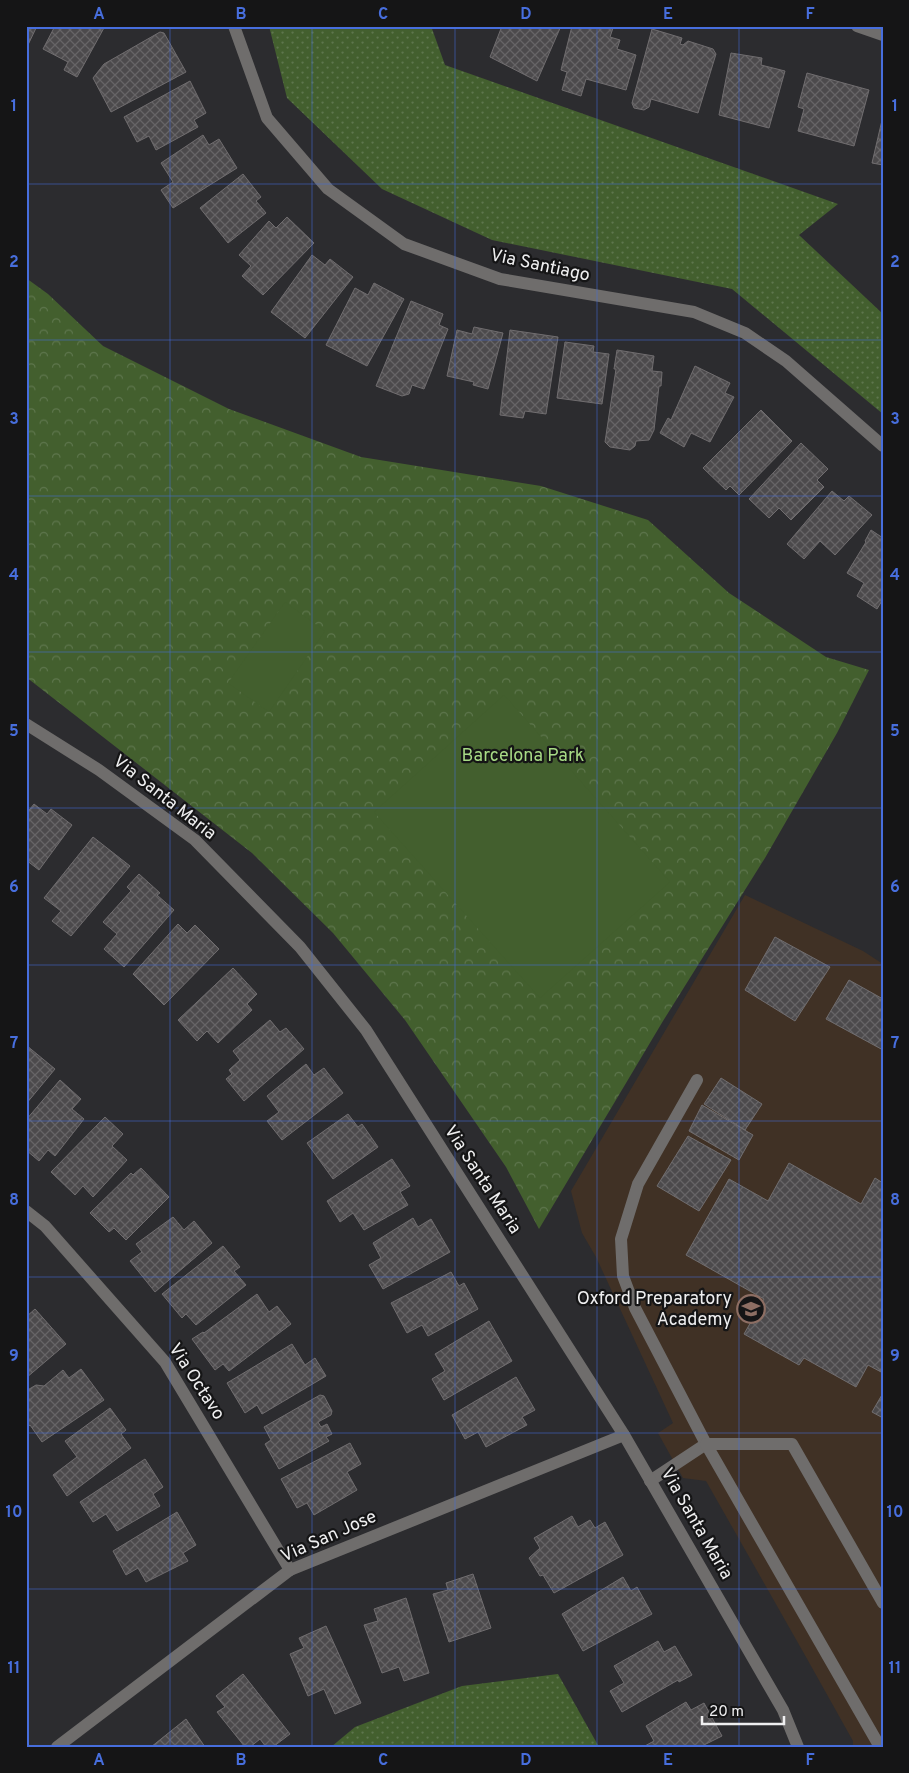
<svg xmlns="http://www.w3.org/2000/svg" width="909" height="1773" font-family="Overpass,sans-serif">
<defs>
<pattern id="grass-dots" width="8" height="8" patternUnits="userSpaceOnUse" patternTransform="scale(1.25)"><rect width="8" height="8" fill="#435f2e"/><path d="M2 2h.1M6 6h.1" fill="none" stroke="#5e764d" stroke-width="1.8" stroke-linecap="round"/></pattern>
<pattern id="park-crowns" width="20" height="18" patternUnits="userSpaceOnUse" patternTransform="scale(1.25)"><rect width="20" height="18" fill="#435f2e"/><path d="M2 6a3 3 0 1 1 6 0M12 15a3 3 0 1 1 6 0" fill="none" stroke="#5e764d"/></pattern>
<pattern id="building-cross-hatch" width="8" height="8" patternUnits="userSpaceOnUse" patternTransform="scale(1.25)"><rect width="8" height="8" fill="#4c4a4c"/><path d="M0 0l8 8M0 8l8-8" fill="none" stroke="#666466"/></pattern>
</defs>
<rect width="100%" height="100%" fill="#2c2c2f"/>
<polygon fill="#403125" points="745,895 863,951 883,964 883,1747 853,1747 853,1741 806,1657 706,1481 683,1478 658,1433 673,1423 596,1257 582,1233 571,1191"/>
<g fill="url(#grass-dots)">
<polygon points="269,26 431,26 445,65 838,204 799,235 883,314 883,414 732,289 492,240 382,189 287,98"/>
<polygon points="558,1674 599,1747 331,1747 355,1727 462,1686"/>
</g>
<polygon fill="url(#park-crowns)" points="26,278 48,294 103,346 229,409 361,457 541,486 648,520 729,593 826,657 869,670 837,733 765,858 663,1021 539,1229 506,1167 405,1020 333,933 252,853 26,677"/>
<g fill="#435f2e">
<polygon points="285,602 325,631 269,712 228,683"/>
<polygon points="504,695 670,882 540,998 374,812"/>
</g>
<g fill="url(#building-cross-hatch)" stroke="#706d6f">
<polygon points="26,26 37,26 26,49"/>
<polygon points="55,26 105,26 77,77 64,70 68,62 43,49"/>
<polygon points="502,26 561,26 537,81 490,57"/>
<polygon points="572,26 610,26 613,28 610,37 620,40 617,49 636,55 626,90 586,79 581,96 562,90 567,72 561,70"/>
<polygon points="652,29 682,38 680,44 683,45 688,41 713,49 716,54 698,113 651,99 649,107 644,110 634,108 632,103"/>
<polygon points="160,32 164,33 186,72 111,112 93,78 104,64"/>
<polygon points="731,53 762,58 761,65 785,71 769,128 719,115"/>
<polygon points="807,73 869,90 854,146 798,131 804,109 798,107"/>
<polygon points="190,81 206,113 194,120 198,127 156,150 149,136 137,142 124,117"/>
<polygon points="883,116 883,165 872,163"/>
<polygon points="203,135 209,145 219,139 237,168 173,208 161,190 173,182 161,163"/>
<polygon points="243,174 261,197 256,201 266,213 228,243 200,208"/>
<polygon points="287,217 314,243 263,295 242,276 251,266 239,255 269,221 276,228"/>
<polygon points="312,255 325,265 330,259 353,277 305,338 271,312"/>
<polygon points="374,283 404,299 367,366 326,345 355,288 368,295"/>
<polygon points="411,301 443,314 439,325 448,329 424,389 412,385 409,394 402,396 376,386"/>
<polygon points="474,327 503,333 488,389 473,385 474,382 447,376 457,330 472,334"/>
<polygon points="510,330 558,337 546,414 525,411 523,418 500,415"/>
<polygon points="565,342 594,346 593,352 609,354 602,404 557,398"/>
<polygon points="617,350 654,356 652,371 662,372 661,386 659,386 654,430 649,440 636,441 635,446 630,450 610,447 605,442 616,369 614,369"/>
<polygon points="695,366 730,383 725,393 734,397 710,442 691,433 684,447 660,433 668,418 671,420"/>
<polygon points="761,410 792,441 739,495 730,486 726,490 703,468"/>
<polygon points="801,443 828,469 817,480 824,487 791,520 779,508 769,518 749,499"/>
<polygon points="832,491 844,501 849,496 872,515 835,555 820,541 804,559 787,544"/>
<polygon points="871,530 883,538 883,599 877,609 857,596 864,583 847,573 866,542 865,541"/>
<polygon points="34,804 47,814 51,809 72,825 39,870 26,860 26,814"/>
<polygon points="93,837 130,866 71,936 52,921 61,911 44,898"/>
<polygon points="139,874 160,893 157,895 174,910 124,967 104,949 117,934 103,922 131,891 127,887"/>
<polygon points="178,924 187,933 195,925 219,949 164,1005 133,974"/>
<polygon points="775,937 830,967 795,1021 745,990"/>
<polygon points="233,968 257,994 247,1004 252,1010 218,1043 207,1031 197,1041 178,1020"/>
<polygon points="849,980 883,999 883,1050 826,1019"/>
<polygon points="270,1020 280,1032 286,1028 304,1049 244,1101 226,1079 232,1074 229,1070 240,1060 233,1051"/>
<polygon points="26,1045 55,1069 26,1104"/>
<polygon points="306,1064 314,1075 324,1068 343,1093 282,1140 267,1121 279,1112 267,1096"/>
<polygon points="721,1078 762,1104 745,1130 704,1104"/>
<polygon points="60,1080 81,1099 72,1109 84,1119 55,1156 48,1150 39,1161 26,1150 26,1120"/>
<polygon points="702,1105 753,1135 739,1160 689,1131"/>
<polygon points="348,1114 358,1127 362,1124 378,1147 333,1179 307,1143"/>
<polygon points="105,1117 123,1134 112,1146 127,1160 93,1197 83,1186 75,1195 51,1172"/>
<polygon points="688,1136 731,1160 699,1211 657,1186"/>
<polygon points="392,1159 410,1186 400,1192 408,1205 364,1230 353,1213 340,1222 327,1201"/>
<polygon points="789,1163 861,1204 875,1178 883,1183 883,1373 868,1365 856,1387 804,1358 799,1365 744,1334 764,1299 686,1255 729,1179 768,1201"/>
<polygon points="141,1168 169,1197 126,1240 114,1228 109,1232 90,1213 131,1173 133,1175"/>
<polygon points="173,1217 184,1230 194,1221 212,1243 155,1292 130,1261 142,1252 136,1244"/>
<polygon points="413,1218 418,1227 431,1219 450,1252 383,1289 369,1265 381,1258 373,1243"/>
<polygon points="223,1246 240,1267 234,1271 246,1285 196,1325 186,1314 182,1318 162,1294"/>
<polygon points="451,1272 459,1286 464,1283 478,1309 428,1336 422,1325 407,1333 391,1303"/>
<polygon points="257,1294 269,1312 277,1306 291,1324 229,1371 223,1364 215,1370 192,1339 203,1332 204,1333"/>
<polygon points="35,1309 66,1344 26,1378 26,1317"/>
<polygon points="489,1321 512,1361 444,1400 432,1379 445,1371 435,1354"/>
<polygon points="292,1344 305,1365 315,1358 326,1376 262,1414 257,1405 245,1413 227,1383"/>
<polygon points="81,1369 104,1400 42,1442 30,1425 26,1428 26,1391 36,1385 44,1386 63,1370 69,1378"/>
<polygon points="516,1377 535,1410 522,1417 527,1425 486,1447 478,1432 465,1439 452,1415"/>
<polygon points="883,1393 883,1418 872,1412"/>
<polygon points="320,1395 324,1396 332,1411 331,1415 318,1422 321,1427 327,1424 332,1434 326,1437 329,1441 279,1469 265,1444 271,1440 264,1427"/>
<polygon points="110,1408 126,1430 121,1434 131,1448 67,1496 53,1475 77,1457 65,1441"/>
<polygon points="350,1443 361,1464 347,1472 357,1490 314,1515 307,1503 297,1508 281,1479"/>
<polygon points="145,1459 163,1487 153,1494 160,1506 117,1531 106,1514 93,1522 80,1502"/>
<polygon points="177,1512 196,1545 183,1553 188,1561 146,1582 138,1568 126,1575 113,1551"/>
<polygon points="572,1516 578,1527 590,1520 595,1528 605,1522 623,1555 554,1593 543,1575 540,1576 529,1558 540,1548 534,1538"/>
<polygon points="473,1574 491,1628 449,1642 433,1594 448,1590 446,1583"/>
<polygon points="623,1577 631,1591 637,1587 652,1614 583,1651 562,1614"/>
<polygon points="406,1598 429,1673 404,1681 399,1667 382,1673 364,1625 378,1621 374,1609"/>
<polygon points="326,1626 361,1703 335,1714 324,1689 308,1696 290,1654 304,1648 299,1638"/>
<polygon points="658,1641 664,1652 675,1646 692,1675 679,1682 678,1680 622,1712 610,1691 624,1683 614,1666"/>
<polygon points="243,1674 290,1734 273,1747 266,1747 260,1739 250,1747 245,1747 217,1712 225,1707 216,1696"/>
<polygon points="686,1702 691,1710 704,1703 722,1736 700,1747 643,1747 654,1741 646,1726"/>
<polygon points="186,1719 205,1747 151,1747"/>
</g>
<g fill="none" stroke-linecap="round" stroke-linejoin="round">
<g stroke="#6f6d6c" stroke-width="12">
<polyline points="650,1481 706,1444 635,1308 623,1276 621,1239 638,1184 697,1080"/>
<polyline points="880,1747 706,1444 792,1444 883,1603"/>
</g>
<g stroke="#6f6d6c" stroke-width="12">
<polyline points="234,26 267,118 328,189 404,244 500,279 694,312 745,333 786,361 883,446"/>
<polyline points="857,26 883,35"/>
<polyline points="26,724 99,770 195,840 300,947 366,1030 624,1435 783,1710 798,1747"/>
<polyline points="26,1211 45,1226 165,1362 290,1570"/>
<polyline points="57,1747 290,1570 624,1435"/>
</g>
</g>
<path fill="none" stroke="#476edd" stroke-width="1" stroke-opacity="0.55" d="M 170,26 L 170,1747M 312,26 L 312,1747M 455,26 L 455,1747M 597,26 L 597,1747M 739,26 L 739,1747M 26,184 L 883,184M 26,340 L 883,340M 26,496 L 883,496M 26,652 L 883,652M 26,808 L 883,808M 26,965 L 883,965M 26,1121 L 883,1121M 26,1277 L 883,1277M 26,1433 L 883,1433M 26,1589 L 883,1589"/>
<defs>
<symbol id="school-ring" viewBox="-11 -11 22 22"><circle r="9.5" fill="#151516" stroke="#8d6e63" stroke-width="1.5"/><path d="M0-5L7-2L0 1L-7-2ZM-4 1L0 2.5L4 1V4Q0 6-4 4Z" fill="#8d6e63"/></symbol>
</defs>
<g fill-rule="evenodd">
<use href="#school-ring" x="735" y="1293" width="32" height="32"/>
</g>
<g text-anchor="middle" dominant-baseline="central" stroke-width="4.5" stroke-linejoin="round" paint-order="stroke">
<g font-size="18" fill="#efeff0" stroke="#151516">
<text transform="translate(540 266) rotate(12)">Via Santiago</text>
<text transform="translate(164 798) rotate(38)">Via Santa Maria</text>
<text transform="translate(482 1180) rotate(57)">Via Santa Maria</text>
<text transform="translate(196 1382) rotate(57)">Via Octavo</text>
<text transform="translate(696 1524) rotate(60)">Via Santa Maria</text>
<text transform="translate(329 1537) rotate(-24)">Via San Jose</text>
</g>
<g font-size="18" fill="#a7da85" stroke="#151516">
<text x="523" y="756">Barcelona Park</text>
</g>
<g font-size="18" fill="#efeff0" stroke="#151516" text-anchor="end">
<text x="732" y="1299">Oxford Preparatory<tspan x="732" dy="21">Academy</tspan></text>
</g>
</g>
<rect width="909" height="1773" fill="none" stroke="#151516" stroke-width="55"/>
<path d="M702 1716v8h82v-8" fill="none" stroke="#efeff0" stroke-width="2.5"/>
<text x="709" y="1716" font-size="15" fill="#efeff0" stroke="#151516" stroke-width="4" paint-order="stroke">20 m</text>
<rect x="28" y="28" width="854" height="1718" fill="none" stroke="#476edd" stroke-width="2"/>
<g font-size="16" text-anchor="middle" font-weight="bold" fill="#476edd">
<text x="99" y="19">A</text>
<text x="241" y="19">B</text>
<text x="383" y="19">C</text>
<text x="526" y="19">D</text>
<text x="668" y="19">E</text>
<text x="810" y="19">F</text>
<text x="14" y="111">1</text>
<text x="895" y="111">1</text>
<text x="14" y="267">2</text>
<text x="895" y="267">2</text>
<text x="14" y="424">3</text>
<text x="895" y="424">3</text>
<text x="14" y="580">4</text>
<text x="895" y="580">4</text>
<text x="14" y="736">5</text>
<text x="895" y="736">5</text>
<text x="14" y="892">6</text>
<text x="895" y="892">6</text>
<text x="14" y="1048">7</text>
<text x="895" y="1048">7</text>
<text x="14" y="1205">8</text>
<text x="895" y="1205">8</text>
<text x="14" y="1361">9</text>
<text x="895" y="1361">9</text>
<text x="14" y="1517">10</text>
<text x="895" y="1517">10</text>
<text x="14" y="1673">11</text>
<text x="895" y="1673">11</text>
<text x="99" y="1765">A</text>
<text x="241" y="1765">B</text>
<text x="383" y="1765">C</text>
<text x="526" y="1765">D</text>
<text x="668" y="1765">E</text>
<text x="810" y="1765">F</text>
</g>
</svg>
